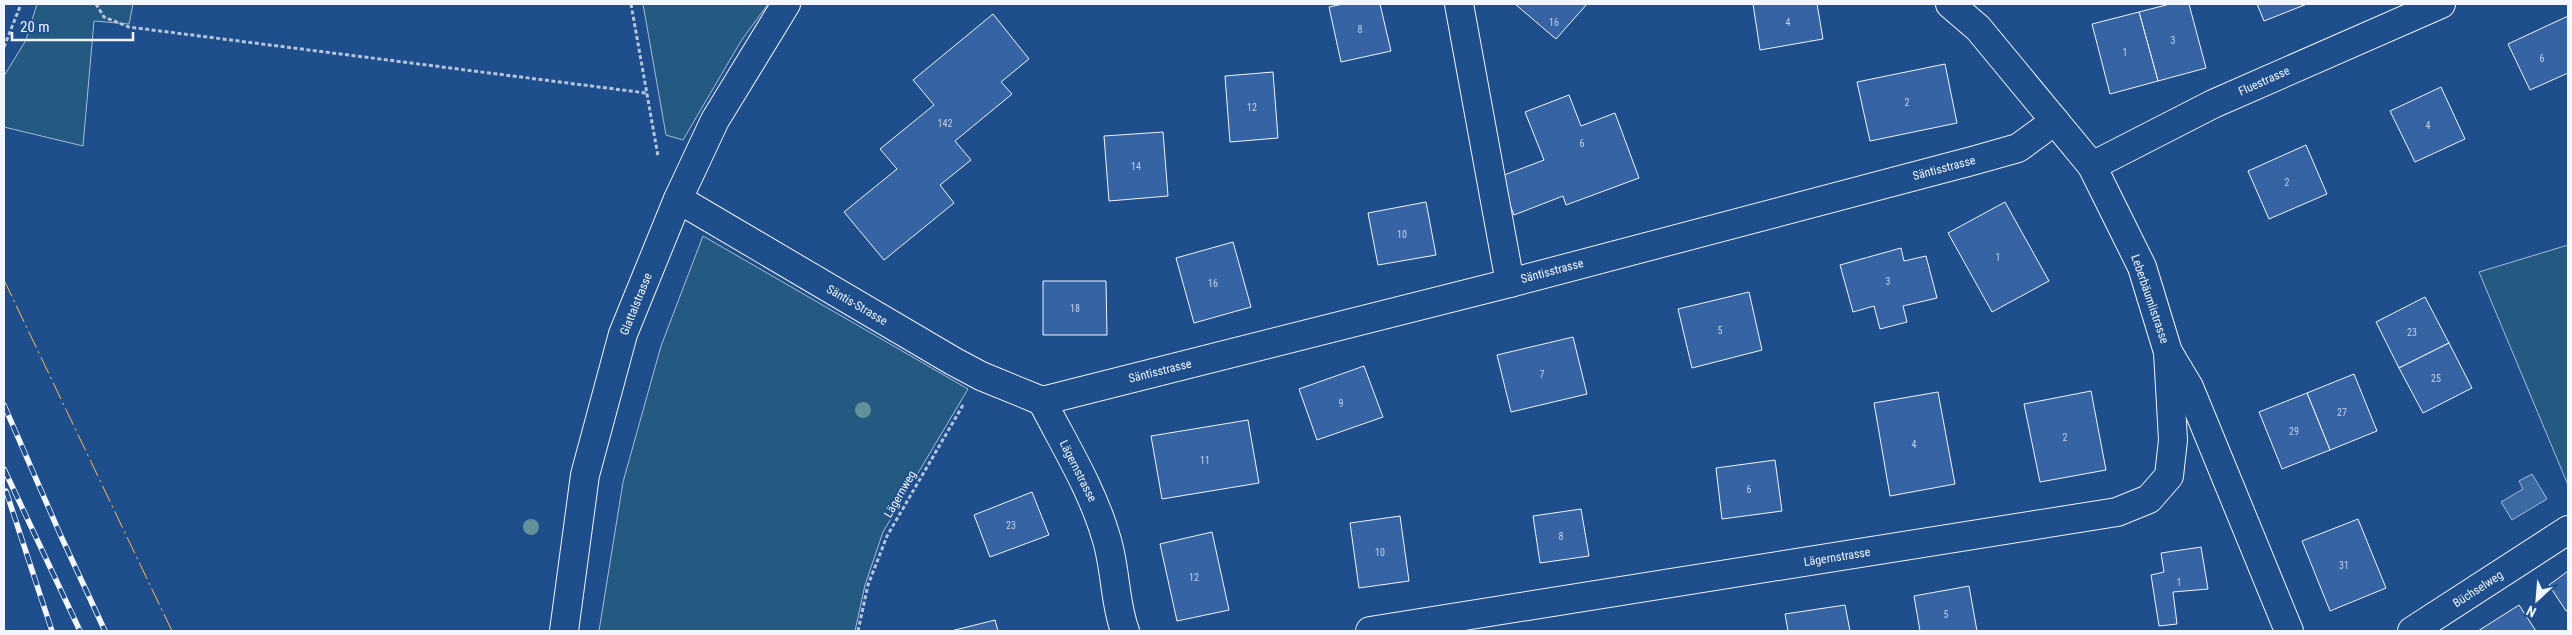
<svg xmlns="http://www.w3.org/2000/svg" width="2572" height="635" font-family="'Roboto Condensed',sans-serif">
<rect width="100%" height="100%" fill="#1f4e8c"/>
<g fill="#245a82" stroke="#a8bbd7">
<polygon points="37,4 133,4 129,24 94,21 83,146 4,127 4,76 26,40"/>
<polygon points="643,4 768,4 741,41 683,140 666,135"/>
<polygon points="703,236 968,389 883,532 865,585 855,631 599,631 623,482 661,346"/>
<polygon points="2568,245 2568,485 2479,272"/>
</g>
<polygon fill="#3b69a3" stroke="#a8bbd7" points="2532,474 2547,499 2512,520 2501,502 2523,489 2519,481"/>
<g fill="#3563a3" stroke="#f2f6ff">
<polygon points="1343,4 1380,4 1391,51 1341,62 1329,7"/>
<polygon points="1515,4 1587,4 1556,39"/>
<polygon points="1753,4 1817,4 1823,39 1760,50"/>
<polygon points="2170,4 2189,4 2206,68 2158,81 2139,12"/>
<polygon points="2257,4 2307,4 2264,21"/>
<polygon points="2139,12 2158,81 2110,94 2092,24"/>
<polygon points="993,14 1029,59 1001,82 1012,94 955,141 971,160 940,185 954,203 884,260 844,212 897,169 880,149 934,105 913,80"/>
<polygon points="2568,16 2568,73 2530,90 2508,44"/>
<polygon points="1945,64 1957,123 1870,141 1857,82"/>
<polygon points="1273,72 1278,138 1230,142 1225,76"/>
<polygon points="2441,87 2465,139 2415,162 2390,111"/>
<polygon points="1569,95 1581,126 1615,113 1639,178 1566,205 1563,196 1514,215 1499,177 1544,160 1525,112"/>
<polygon points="1163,132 1168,196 1109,201 1104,136"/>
<polygon points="2306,145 2327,194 2269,219 2248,171"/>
<polygon points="1426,202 1436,255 1378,265 1368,213"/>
<polygon points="2005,202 2049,281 1992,312 1948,233"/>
<polygon points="1233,242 1251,307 1194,323 1176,258"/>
<polygon points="1901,248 1904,261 1926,256 1937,298 1903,306 1907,322 1880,329 1874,306 1853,312 1840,265"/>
<polygon points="1043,281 1106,281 1107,335 1043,335"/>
<polygon points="1749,292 1762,350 1692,368 1678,309"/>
<polygon points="2425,297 2449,343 2399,368 2376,322"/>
<polygon points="1573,337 1587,394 1511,412 1497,355"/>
<polygon points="2449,343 2472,388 2423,413 2399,368"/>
<polygon points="1364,366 1383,417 1317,440 1299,389"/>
<polygon points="2354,374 2377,431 2330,450 2307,393"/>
<polygon points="2091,391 2106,470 2040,482 2024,404"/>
<polygon points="1938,392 1955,484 1890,496 1874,403"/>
<polygon points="2307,393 2330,450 2282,469 2259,412"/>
<polygon points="1248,420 1259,483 1162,499 1151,436"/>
<polygon points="1775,460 1782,511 1722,519 1716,468"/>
<polygon points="1032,492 1049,535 990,557 974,515"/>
<polygon points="1581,509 1589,556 1540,563 1533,516"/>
<polygon points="1400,516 1409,581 1359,588 1350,523"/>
<polygon points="2358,519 2386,588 2330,611 2302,541"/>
<polygon points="1212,532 1229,610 1177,621 1160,544"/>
<polygon points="2201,547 2208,589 2173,592 2177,624 2159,626 2151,575 2164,572 2161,553"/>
<polygon points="2568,571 2568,610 2566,611 2549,585"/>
<polygon points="1969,586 1977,631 1920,631 1914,596"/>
<polygon points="1845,605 1850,631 1788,631 1785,614"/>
<polygon points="2519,605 2536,631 2478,631"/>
<polygon points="995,620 998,631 951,631"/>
</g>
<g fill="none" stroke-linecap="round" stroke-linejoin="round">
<defs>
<g id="minor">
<polyline points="1459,4 1510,283"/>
<polyline points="1950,4 1978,28 2092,166 2142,267 2168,352 2189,387 2289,631"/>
<polyline points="2092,166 2213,104 2441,4"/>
<polyline points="678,199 953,361 981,376 1042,401"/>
<polyline points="1042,401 1510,283 1972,161 2018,148 2055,121"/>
<path d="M 1042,401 C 1065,446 1092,489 1106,537 C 1116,568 1114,601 1125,631"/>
<polyline points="564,631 585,475 623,334 678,199 715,120 786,4"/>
<polyline points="1370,631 2117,512 2149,499 2169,476 2173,440 2168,352"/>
<polyline points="2412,631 2568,530"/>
</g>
</defs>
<use href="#minor" stroke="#f2f6ff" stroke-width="30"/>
<g stroke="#b3c4dc" stroke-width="3" stroke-dasharray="4 2.5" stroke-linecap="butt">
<polyline points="96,4 104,17 129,27 646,93"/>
<polyline points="631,4 658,156"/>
<polyline points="4,47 21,4"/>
<polyline points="858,631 868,585 887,536 963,405"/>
</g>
<use href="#minor" stroke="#1f4e8c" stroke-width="28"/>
<defs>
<g id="rail">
<polyline points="4,405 60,534 105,631"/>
<polyline points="4,469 80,631"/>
<polyline points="6,491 52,631"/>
</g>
</defs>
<use href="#rail" stroke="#f2f6ff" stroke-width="5.5"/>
<use href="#rail" stroke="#1f4e8c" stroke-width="4" stroke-dasharray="11" stroke-linecap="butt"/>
<polyline stroke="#ffb74d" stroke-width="1" stroke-dasharray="18 4 2.5 4" stroke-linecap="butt" points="4,280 172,631"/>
</g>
<g fill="#61919a">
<circle cx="863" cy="410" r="8"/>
<circle cx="531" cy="527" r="8"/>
</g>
<g text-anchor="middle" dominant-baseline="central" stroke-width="4" stroke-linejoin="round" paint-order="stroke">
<g font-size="10" fill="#c3d1e8">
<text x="1554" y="22">16</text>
<text x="1788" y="22">4</text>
<text x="1360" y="29">8</text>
<text x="2173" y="40">3</text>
<text x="2125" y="52">1</text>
<text x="2542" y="58">6</text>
<text x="1907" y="102">2</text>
<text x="1252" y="107">12</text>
<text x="945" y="123">142</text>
<text x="2428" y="125">4</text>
<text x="1582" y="143">6</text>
<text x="1136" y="166">14</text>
<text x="2287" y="182">2</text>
<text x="1402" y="234">10</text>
<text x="1998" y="257">1</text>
<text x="1888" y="281">3</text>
<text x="1213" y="283">16</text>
<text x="1075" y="308">18</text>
<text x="1720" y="330">5</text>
<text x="2412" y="332">23</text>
<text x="1542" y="374">7</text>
<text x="2436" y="378">25</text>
<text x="1341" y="403">9</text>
<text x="2342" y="412">27</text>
<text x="2294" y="431">29</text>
<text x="2065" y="437">2</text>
<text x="1914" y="444">4</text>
<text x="1205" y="460">11</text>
<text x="1749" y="489">6</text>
<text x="1011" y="525">23</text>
<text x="1561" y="536">8</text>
<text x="1380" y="552">10</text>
<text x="2344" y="565">31</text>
<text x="1194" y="577">12</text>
<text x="2179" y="582">1</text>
<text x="1946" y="614">5</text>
</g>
<g font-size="12" fill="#f2f6ff" stroke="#1f4e8c">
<text transform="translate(2264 81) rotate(-24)">Fluestrasse</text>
<text transform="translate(1944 168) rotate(-15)">Säntisstrasse</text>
<text transform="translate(1552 271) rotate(-15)">Säntisstrasse</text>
<text transform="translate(2150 299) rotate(71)">Leberbäumlistrasse</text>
<text transform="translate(636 304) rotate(-68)">Glattalstrasse</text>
<text transform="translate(857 305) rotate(30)">Säntis-Strasse</text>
<text transform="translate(1160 371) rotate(-14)">Säntisstrasse</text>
<text transform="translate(1078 471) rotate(63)">Lägernstrasse</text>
<text transform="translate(900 494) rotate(-60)">Lägernweg</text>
<text transform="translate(1837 557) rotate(-9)">Lägernstrasse</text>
<text transform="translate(2478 589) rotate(-33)">Büchselweg</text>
</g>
</g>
<rect width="2572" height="635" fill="none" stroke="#f2f6ff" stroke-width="10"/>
<g transform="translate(2537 600) rotate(206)" stroke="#1f4e8c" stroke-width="4" paint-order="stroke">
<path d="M0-4L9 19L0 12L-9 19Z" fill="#f2f6ff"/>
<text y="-8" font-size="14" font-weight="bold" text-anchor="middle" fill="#f2f6ff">N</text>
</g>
<path d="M12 32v8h121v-8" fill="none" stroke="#f2f6ff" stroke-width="2.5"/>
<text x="20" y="32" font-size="15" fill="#f2f6ff" stroke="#1f4e8c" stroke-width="4" paint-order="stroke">20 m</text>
</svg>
